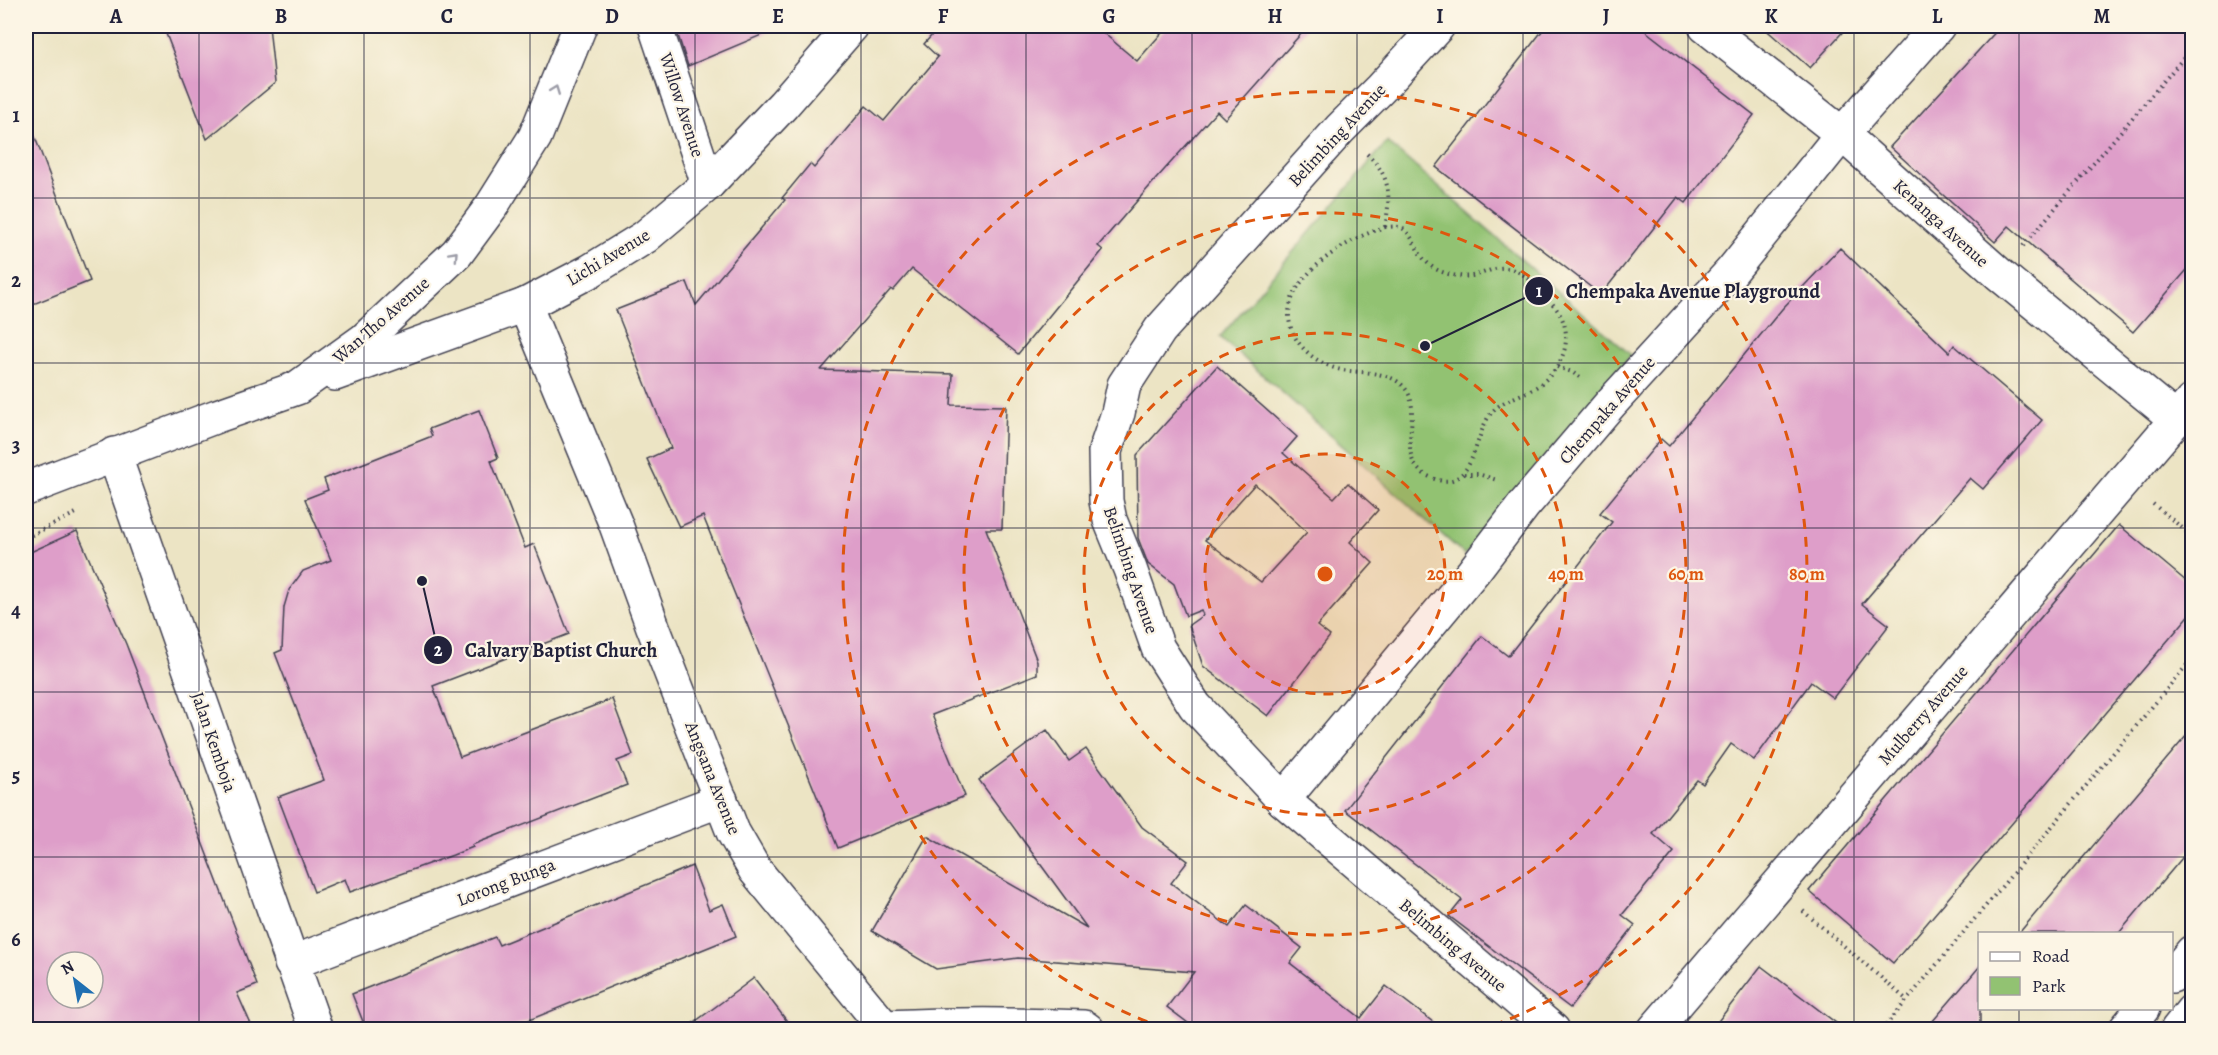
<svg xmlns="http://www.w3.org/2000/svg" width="2218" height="1055" font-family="Alegreya,serif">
<rect width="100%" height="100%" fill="#fcf5e5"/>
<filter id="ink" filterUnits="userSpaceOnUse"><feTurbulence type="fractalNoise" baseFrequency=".0167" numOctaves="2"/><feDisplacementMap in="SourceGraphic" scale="12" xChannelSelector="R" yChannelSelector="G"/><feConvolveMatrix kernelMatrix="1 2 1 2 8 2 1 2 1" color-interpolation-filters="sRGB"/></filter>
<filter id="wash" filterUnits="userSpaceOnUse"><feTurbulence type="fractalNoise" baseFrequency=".008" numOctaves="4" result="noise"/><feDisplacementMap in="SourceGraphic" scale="24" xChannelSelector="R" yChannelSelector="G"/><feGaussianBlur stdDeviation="1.35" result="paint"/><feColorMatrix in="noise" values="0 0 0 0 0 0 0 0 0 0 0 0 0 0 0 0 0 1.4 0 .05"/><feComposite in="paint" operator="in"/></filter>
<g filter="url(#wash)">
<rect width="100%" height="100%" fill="#ece4c4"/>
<polygon fill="#92c272" stroke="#5a7256" stroke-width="1.5" points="1387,142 1631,355 1465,555 1220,337"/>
<g id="blocks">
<g fill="#de9ec9" fill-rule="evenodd">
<polygon points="163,26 269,26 275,83 207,139"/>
<polygon points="675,26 783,26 688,66"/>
<polygon points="940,26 1095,26 1137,61 1168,26 1308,26 1225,119 1217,111 1156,179 1098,246 1103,250 1018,354 912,269 893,291 891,289 821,370 953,374 951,405 1006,406 1002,529 986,529 1037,661 1037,674 932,715 965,796 838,848 703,516 679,527 647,459 671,448 616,310 687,282 696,305 785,200 782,198 810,164 814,168 866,106 884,121 938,57 924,44"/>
<polygon points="1546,26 1639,26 1754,115 1686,203 1678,197 1601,295 1436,167"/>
<polygon points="1762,26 1848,26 1810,68"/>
<polygon points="2001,26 2193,26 2193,263 2133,332 2009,226 1995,242 1890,147"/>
<polygon points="28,119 90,281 26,307 26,120"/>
<polygon points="1840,248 1949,352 1954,345 2042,420 1983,489 1970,478 1862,604 1889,625 1833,698 1811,682 1754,760 1731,744 1703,784 1697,780 1653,834 1674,852 1622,915 1635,925 1570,1008 1449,916 1462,900 1345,810 1482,636 1508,656 1612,522 1600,513 1661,439 1669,446 1782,309"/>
<path d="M 1217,366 L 1297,437 L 1283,453 L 1334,498 L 1348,483 L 1378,510 L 1350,542 L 1373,563 L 1317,626 L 1330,636 L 1268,716 L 1203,666 L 1189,625 L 1203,615 L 1201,610 L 1186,616 L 1174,584 L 1148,564 L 1138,538 L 1137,455 ZM 1255,484 L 1307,532 L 1261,582 L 1205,540 Z"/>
<polygon points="479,410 498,458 491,461 525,548 534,544 569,634 433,686 460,757 612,699 633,755 617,761 627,785 472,845 473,847 453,855 350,892 345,879 314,892 278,797 324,780 275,653 282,650 284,607 289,590 303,571 331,560 305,499 328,490 324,479 432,436 429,429"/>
<polygon points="2119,525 2193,587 2193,611 1893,963 1809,891"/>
<path d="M 77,531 L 126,644 L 257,985 L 237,993 L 253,1029 L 26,1029 L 26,554 ZM 57,962 L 93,962 L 93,998 L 57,998 Z"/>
<polygon points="2193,728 2193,845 2119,933 2019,933"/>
<polygon points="1047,730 1069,761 1086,749 1142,827 1188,861 1171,883 1229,927 1246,905 1302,948 1290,963 1361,1018 1386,986 1442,1029 1196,1029 1167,1007 1194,972 1018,958 936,969 872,931 927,836 1087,928 979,780"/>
<polygon points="692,866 709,910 723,904 736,936 507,1029 366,1029 352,994 495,937 499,945"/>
<polygon points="1761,966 1844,1029 1712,1029"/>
<polygon points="1980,966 1980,1029 1926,1029"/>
<polygon points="754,978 793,1029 685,1029 722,1002"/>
</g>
</g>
</g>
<g filter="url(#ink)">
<use href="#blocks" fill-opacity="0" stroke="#403f50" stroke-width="1.5"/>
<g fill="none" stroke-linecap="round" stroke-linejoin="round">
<defs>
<g id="minor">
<polyline points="655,26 708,184"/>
<polyline points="1438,26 1380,89 1340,129 1160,330 1124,385 1118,413 1105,451 1106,501 1110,520 1130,569 1158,648 1195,706 1283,800 1553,1030"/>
<polyline points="1705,26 1842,134 1999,274 2177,420"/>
<polyline points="525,305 616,525 653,627 733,832 755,870 884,1027"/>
<polyline points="335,374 525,305 590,271 645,237 708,184 783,105 852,26"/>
<polyline points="114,454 316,1030"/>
<polyline points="26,489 217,416 297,388 364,340 457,253 491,207 535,137 580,26"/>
<polyline points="1283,800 1473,572 1524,505 1611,403 1731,272 1842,134 1938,26"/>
<polyline points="291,963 721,800"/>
<polyline points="2172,976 2192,952"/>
<path d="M 884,1027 C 950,1024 1017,1024 1084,1027 L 1088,1030"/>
<polyline points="1654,1030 2192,401"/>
<polyline points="2125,1030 2143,1008"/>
</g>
<polyline id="primary" points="2177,1030 2192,1011"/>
</defs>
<use href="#minor" stroke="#403f50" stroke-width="36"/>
<use href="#primary" stroke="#403f50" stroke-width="36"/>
<g stroke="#403f50" stroke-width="4" stroke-dasharray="1.5 4.5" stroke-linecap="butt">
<path d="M 1367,154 C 1391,176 1391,196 1385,227"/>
<path d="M 1385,227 C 1389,227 1395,226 1399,227 C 1418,233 1413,263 1445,273 C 1454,276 1467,278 1476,275 C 1488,272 1498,265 1511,269 C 1530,275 1543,292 1555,307 C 1576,333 1565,367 1539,385 C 1525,395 1503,399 1492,412 C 1476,431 1476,472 1452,480 C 1445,482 1436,480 1430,477 C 1392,461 1423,415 1407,391 C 1395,372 1368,373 1349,371 C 1326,369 1301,353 1292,331 C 1273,282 1348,238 1385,227 Z"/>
<polyline points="2023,246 2192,48"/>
<polyline points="1557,367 1572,372 1583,380"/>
<polyline points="1464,474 1478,474 1497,480"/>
<polyline points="2153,504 2192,536"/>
<polyline points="26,538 78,512"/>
<polyline points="1803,911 1907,1000"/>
<polyline points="1882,1030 2192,659"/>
</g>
<use href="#minor" stroke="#fff" stroke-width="33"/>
<use href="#primary" stroke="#fff" stroke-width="33"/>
</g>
<defs><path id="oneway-chevron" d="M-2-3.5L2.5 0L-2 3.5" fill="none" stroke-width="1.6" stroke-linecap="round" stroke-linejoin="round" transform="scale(1.5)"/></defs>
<g stroke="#9c9ca7">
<use href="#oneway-chevron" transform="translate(555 90) rotate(-69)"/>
<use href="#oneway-chevron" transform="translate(454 255) rotate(-47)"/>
</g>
</g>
<path fill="none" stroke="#22223b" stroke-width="1.5" stroke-opacity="0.55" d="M 199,26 L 199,1030M 364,26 L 364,1030M 530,26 L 530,1030M 695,26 L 695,1030M 861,26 L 861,1030M 1026,26 L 1026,1030M 1192,26 L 1192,1030M 1357,26 L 1357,1030M 1523,26 L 1523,1030M 1688,26 L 1688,1030M 1854,26 L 1854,1030M 2019,26 L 2019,934M 26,198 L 2192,198M 26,363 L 2192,363M 26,528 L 2192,528M 26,692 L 2192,692M 26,857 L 2192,857M 2019,1008 L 2019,1030"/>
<circle cx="1325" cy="574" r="120" fill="#de560e" fill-opacity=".12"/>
<g fill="none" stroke="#de560e" stroke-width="3" stroke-dasharray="10 8">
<circle cx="1325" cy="574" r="120"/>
<circle cx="1325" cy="574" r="241"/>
<circle cx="1325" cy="574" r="361"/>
<path d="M1164 1028A482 482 0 1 1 1486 1028"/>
</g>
<g text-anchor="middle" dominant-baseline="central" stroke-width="4.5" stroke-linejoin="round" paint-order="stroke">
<g font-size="18" fill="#22223b" stroke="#fcf5e5">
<text transform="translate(682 105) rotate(72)">Willow Avenue</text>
<text transform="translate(1337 135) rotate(-47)">Belimbing Avenue</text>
<text transform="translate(1941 223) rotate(42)">Kenanga Avenue</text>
<text transform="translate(608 257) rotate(-31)">Lichi Avenue</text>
<text transform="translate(381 320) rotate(-41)">Wan Tho Avenue</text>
<text transform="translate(1607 410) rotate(-49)">Chempaka Avenue</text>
<text transform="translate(1131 570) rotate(71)">Belimbing Avenue</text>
<text transform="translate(1923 715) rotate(-49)">Mulberry Avenue</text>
<text transform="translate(214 742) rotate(71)">Jalan Kemboja</text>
<text transform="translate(713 778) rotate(68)">Angsana Avenue</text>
<text transform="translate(506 882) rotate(-21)">Lorong Bunga</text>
<text transform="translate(1453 945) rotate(40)">Belimbing Avenue</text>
</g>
</g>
<circle cx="1325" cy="574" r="9" fill="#de560e" stroke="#fcf5e5" stroke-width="3"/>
<g font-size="18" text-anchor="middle" font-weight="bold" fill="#de560e" stroke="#fcf5e5" stroke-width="4.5" stroke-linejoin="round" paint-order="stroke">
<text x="1445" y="580">20 m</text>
<text x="1566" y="580">40 m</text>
<text x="1686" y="580">60 m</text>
<text x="1807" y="580">80 m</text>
</g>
<path fill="none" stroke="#22223b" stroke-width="2" d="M1425 346L1539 291M422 581L438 650"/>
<g fill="#22223b" stroke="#fcf5e5" stroke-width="2">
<circle cx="1425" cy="346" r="6"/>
<circle cx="422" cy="581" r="6"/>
<circle cx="1539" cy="291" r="15"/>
<circle cx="438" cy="650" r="15"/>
</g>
<g font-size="18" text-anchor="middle" font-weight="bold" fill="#fff">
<text x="1539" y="297">1</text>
<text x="438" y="656">2</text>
</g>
<g font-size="20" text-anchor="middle" font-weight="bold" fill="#22223b" stroke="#fcf5e5" stroke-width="4.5" stroke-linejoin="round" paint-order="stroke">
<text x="1693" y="298">Chempaka Avenue Playground</text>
<text x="561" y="657">Calvary Baptist Church</text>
</g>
<rect width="2218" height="1055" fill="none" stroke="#fcf5e5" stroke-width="66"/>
<rect x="1978" y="932" width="195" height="78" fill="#fcf5e5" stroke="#a5a1a1" stroke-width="1.5"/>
<rect x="1990" y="952" width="30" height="9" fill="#ffffff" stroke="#a5a1a1" stroke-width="1.5"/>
<text x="2032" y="962" font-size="18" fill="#22223b">Road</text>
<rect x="1990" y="977" width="30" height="18" fill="#92c272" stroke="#a5a1a1" stroke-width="1.5"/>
<text x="2032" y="992" font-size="18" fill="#22223b">Park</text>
<g transform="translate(75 980) rotate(329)"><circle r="28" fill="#fcf5e5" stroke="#a5a1a1" stroke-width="1.5"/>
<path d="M0-4.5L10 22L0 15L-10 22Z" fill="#1f6fb2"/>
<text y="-9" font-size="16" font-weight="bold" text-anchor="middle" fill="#22223b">N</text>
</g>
<rect x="33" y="33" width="2152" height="989" fill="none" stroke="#22223b" stroke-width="2"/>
<g font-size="20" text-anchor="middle" font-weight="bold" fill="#22223b">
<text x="116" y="23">A</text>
<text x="281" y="23">B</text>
<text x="447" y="23">C</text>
<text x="612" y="23">D</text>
<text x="778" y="23">E</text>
<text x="943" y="23">F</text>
<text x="1109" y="23">G</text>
<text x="1275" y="23">H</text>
<text x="1440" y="23">I</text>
<text x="1606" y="23">J</text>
<text x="1771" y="23">K</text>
<text x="1937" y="23">L</text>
<text x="2102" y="23">M</text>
<text x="16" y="122">1</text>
<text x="16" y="287">2</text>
<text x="16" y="452">3</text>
<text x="16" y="617">4</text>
<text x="16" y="782">5</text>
<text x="16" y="946">6</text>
</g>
</svg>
